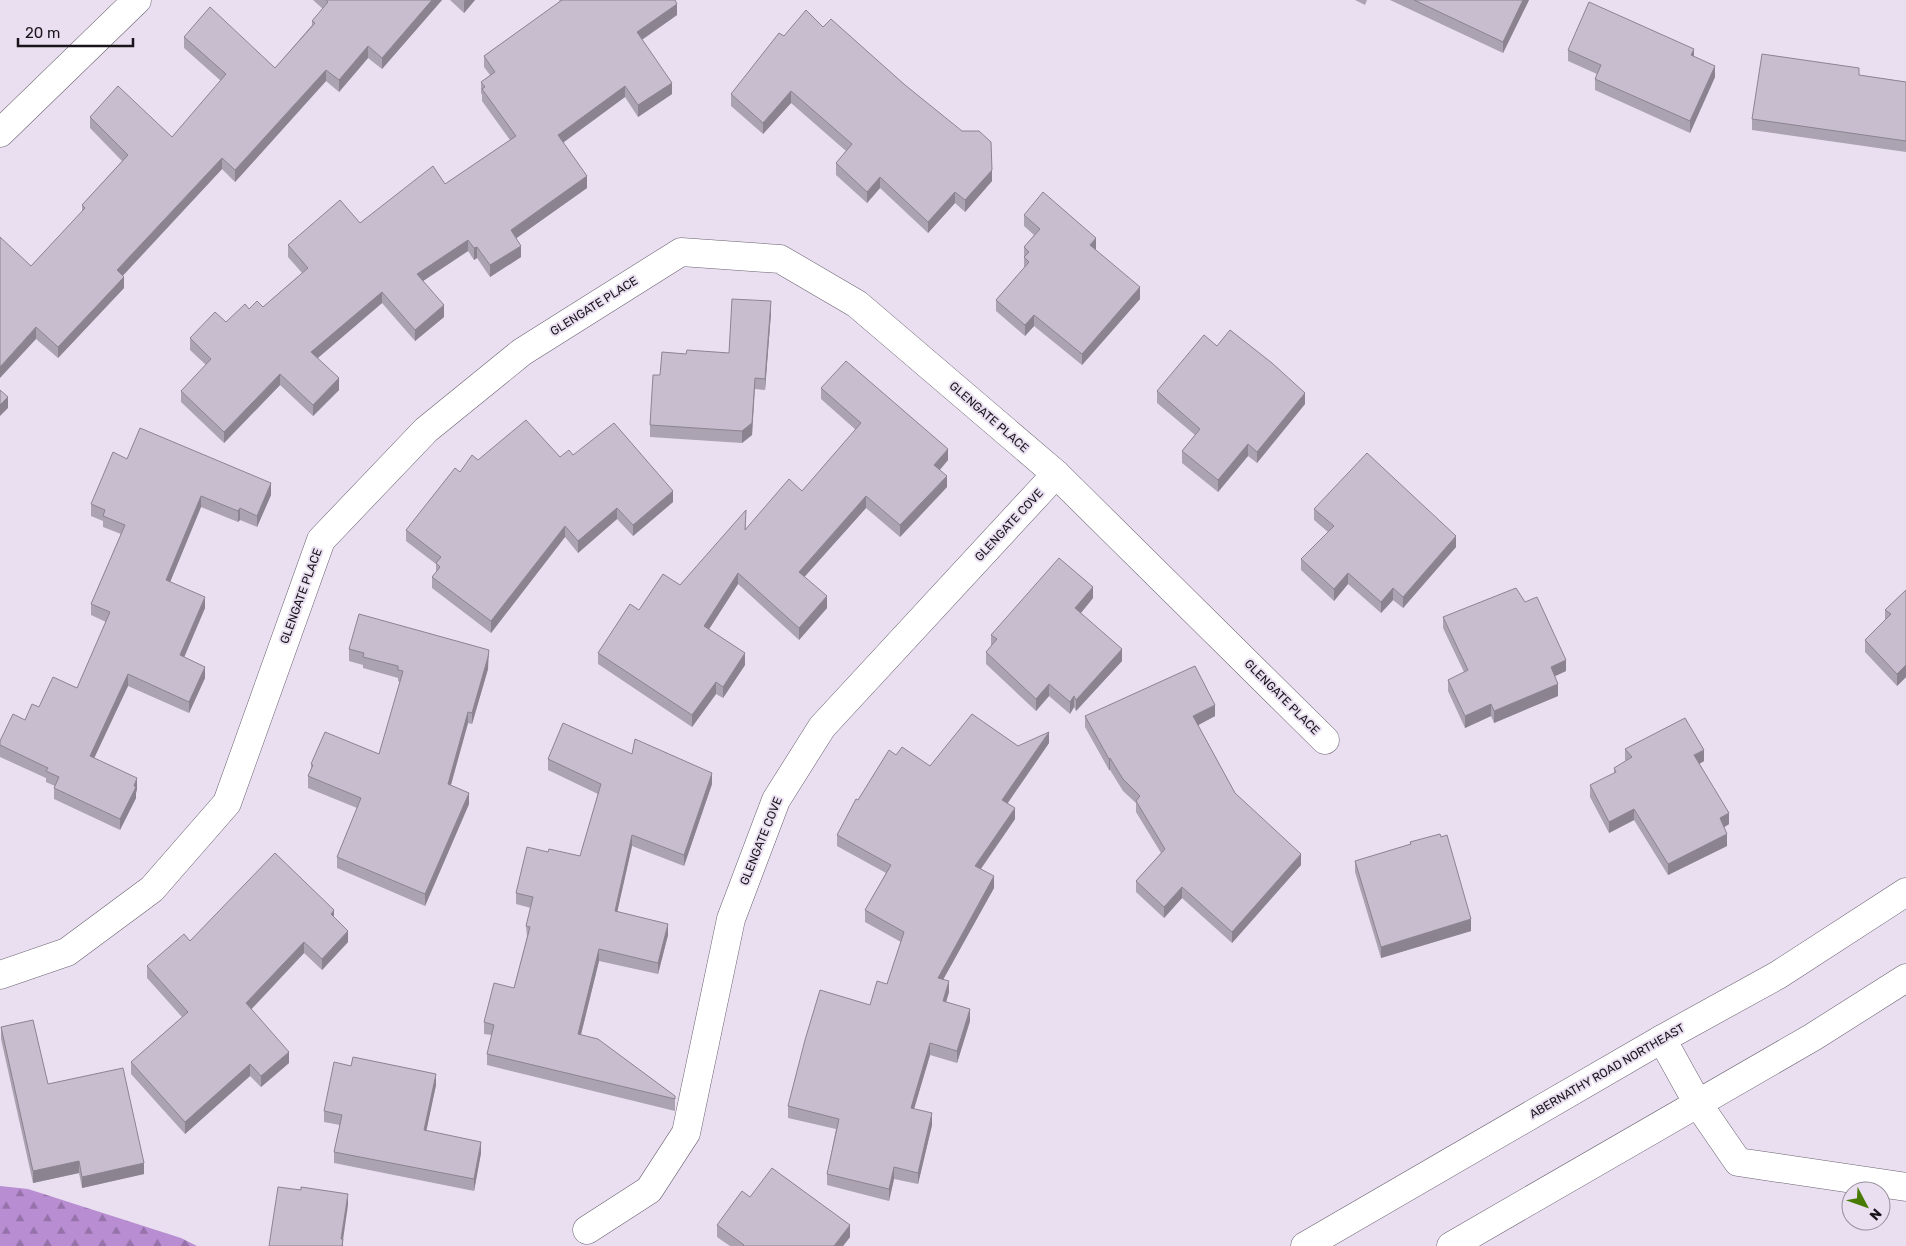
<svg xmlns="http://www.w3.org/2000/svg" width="1906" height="1246" font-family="Rubik,sans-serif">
<defs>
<pattern id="forest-firs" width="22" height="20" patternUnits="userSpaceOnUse" patternTransform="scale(1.25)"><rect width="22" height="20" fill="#b88dd2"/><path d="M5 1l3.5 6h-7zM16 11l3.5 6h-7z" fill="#9572aa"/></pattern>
</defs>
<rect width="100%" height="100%" fill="#e9dff0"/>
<polygon fill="url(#forest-firs)" points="0,1186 28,1189 181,1238 197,1246 0,1246"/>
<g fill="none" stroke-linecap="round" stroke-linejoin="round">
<defs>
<g id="street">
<polyline points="0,133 137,0"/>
<polyline points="0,975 67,952 152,889 227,803 321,540 426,430 522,352 681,252 780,259 857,304 1056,474 1325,740"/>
<polyline points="1662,1039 1698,1104 1738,1162 1906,1187"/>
<polyline points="587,1230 649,1190 686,1133 731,919 776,800 822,727 1056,474"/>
</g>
<g id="primary">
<polyline points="1305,1246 1662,1039 1778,975 1906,892"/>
<polyline points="1451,1246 1813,1037 1906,978"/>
</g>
</defs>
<use href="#street" stroke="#6a6170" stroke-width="29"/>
<use href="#primary" stroke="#6a6170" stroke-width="29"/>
<use href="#street" stroke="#fff" stroke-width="28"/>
<use href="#primary" stroke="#fff" stroke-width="28"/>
</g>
<g fill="#aba3b1">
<polygon points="313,0 442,0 382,69 368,58 339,92 326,81 235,182 222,169 122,276 124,288 58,358 36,339 31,266 82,212 82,205 122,161 90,128 90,117 172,137 221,81 184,48 184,37 275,68 312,25 312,21 323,9"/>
<polygon points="450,0 475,0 464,13"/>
<polygon points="559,0 675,0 677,15 642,40 672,94 638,117 625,97 563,143 587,188 516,238 521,257 490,277 477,258 474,260 468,251 423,281 444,317 415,341 382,303 317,358 339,390 313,416 280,385 224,443 181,402 181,391 206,365 190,350 190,338 226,322 249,309 263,307 302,273 288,257 288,245 360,223 445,184 510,140 482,101 482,95 481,93 481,82 490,75 484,67 484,56 560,2"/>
<polygon points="1355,0 1367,0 1365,5"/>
<polygon points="1390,0 1529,0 1503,53"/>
<polygon points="823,27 992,181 965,212 955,203 928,233 880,188 867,203 836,175 836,163 846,151 791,103 763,134 731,106 731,94 784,36"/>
<polygon points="1568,50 1694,57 1715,77 1690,133 1595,90 1595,79 1597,74 1568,61"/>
<polygon points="1859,75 1906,82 1906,152 1752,130 1752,119"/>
<polygon points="1024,215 1096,250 1140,299 1082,365 1034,326 1025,336 996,311 996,300 1024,268 1024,247 1034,235 1024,226"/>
<polygon points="771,313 765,390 755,389 752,435 742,443 650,437 650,425 660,375 686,354 729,353"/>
<polygon points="1217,346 1305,404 1257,463 1248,456 1218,492 1182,463 1182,451 1195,435 1157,403 1157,391"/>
<polygon points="821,388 948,460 940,470 947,487 900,537 866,508 804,577 827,608 799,640 738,584 709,629 745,665 723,698 716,694 692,727 598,664 598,653 639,610 680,585 746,521 745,529 802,491 856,430 821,399"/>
<polygon points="573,455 673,502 633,536 617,519 578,553 565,537 491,633 432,588 432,577 436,573 436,564 406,541 406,530 460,472 478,460 560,457"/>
<polygon points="127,459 271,495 257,527 240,520 238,522 201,507 170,582 205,608 184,657 205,678 189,713 128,686 94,758 137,789 136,793 136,798 120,830 54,799 54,788 55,786 46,782 46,778 0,757 0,741 25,720 39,707 77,688 106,622 91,615 91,604 121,534 103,527 103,521 91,516 91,504"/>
<polygon points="1314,509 1456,547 1403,608 1393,600 1381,613 1348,584 1334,601 1301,570 1301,559 1328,532 1314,520"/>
<polygon points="1906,590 1906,677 1897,686 1865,652 1865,640 1885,620 1885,610"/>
<polygon points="1093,598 1081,613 1122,661 1076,711 1074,707 1070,714 1049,696 1036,711 986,664 986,652 991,646 991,635"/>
<polygon points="1443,617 1566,671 1555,676 1558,696 1494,723 1491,716 1465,728 1448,691 1448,680 1464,672 1443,628"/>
<polygon points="349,649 488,669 472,724 468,723 451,785 469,804 425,906 337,868 337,857 357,808 308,788 308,776 311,769 311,764 379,754 400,682 398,681 398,678 363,668 363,665 349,661"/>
<polygon points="1085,716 1215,716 1198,725 1235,793 1301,865 1232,943 1182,898 1164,918 1136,892 1136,881 1161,853 1136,812 1136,803 1123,791 1110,770 1109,770 1085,727"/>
<polygon points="1049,743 1008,803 1015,819 981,869 994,888 943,979 949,992 946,1002 970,1021 957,1063 930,1055 914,1109 932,1125 918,1184 894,1179 889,1201 827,1185 827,1174 836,1129 788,1118 788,1106 887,984 901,942 865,922 865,910 886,873 837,846 837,835 858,800 896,755 930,766 1018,746"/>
<polygon points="1625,749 1704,761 1699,764 1729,824 1724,827 1727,846 1668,875 1634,820 1609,833 1590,797 1590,785 1614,773 1614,768 1626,761 1625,760"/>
<polygon points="632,754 712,784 684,866 632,846 617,911 668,935 658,974 599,961 581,1035 675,1096 675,1111 487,1065 487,1054 492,1035 484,1034 484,1022 514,988 527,937 526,926 531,908 516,904 516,893 548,852 580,856 598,794 548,770 548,759"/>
<polygon points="1441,837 1471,931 1381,958 1355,872 1355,861 1410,845 1410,842"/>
<polygon points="334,918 348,942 322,970 304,953 251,1009 289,1063 261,1087 250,1076 185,1134 131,1074 131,1062 182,1017 147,978 147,966 190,941"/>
<polygon points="1,1027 48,1084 144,1174 82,1188 79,1173 33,1183 1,1039"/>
<polygon points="436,1085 426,1131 481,1153 474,1191 334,1163 334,1152 340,1125 324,1122 324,1111"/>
<polygon points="750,1197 850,1237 843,1246 730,1246 717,1237 717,1225"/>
</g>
<g fill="#8b8490">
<polygon points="432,0 442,0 382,69 382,58"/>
<polygon points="465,0 475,0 464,13 464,1"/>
<polygon points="1523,0 1529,0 1503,53 1503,42"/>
<polygon points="677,4 677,15 637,43 637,32"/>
<polygon points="368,46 368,58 339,92 339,80"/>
<polygon points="1694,49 1694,60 1691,55"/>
<polygon points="1715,66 1715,77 1690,133 1690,121"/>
<polygon points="326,70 326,81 235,182 235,170"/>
<polygon points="672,83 672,94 638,117 638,105"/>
<polygon points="625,86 625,97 558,146 558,135"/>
<polygon points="791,91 791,103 763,134 763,123"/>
<polygon points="222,158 222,169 117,282 117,270"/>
<polygon points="992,170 992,181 965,212 965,200"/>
<polygon points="587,176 587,188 511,242 511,230"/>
<polygon points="880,177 880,188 867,203 867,192"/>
<polygon points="955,192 955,203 928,233 928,222"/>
<polygon points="1096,238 1096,250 1090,256 1090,245"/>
<polygon points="468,240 468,251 417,285 417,274"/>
<polygon points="521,246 521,257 490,277 490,265"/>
<polygon points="477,247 477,258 474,260 474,248"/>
<polygon points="124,277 124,288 58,358 58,347"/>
<polygon points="1140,287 1140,299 1082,365 1082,354"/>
<polygon points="382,292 382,303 311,364 311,352"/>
<polygon points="771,301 771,313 765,390 765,379"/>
<polygon points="444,305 444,317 415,341 415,330"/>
<polygon points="1034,315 1034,326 1025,336 1025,325"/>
<polygon points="36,327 36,339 0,378 0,367"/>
<polygon points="280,374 280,385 224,443 224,432"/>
<polygon points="339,378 339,390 313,416 313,405"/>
<polygon points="755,378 752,435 742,443 742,431"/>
<polygon points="1305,393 1305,404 1257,463 1257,452"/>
<polygon points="8,397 8,408 0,416 0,405"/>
<polygon points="1248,444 1248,456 1218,492 1218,480"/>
<polygon points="948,449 948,460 934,476 934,465"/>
<polygon points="947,476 947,487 900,537 900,525"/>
<polygon points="271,483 271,495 257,527 257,516"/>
<polygon points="673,491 673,502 633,536 633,525"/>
<polygon points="201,496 201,507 166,592 166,580"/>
<polygon points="866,496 866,508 799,583 799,572"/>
<polygon points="240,508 240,520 238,522 238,511"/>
<polygon points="617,508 617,519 578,553 578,541"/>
<polygon points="565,526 565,537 491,633 491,621"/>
<polygon points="1456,536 1456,547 1403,608 1403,597"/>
<polygon points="738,573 738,584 704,637 704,626"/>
<polygon points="1348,573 1348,584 1334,601 1334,589"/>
<polygon points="1093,587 1093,598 1075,620 1075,608"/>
<polygon points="1393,588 1393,600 1381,613 1381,602"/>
<polygon points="827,596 827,608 799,640 799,628"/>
<polygon points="205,597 205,608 180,667 180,655"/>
<polygon points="1122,649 1122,661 1076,711 1076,700"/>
<polygon points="489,650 488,669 472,724 472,713"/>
<polygon points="745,653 745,665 723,698 723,687"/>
<polygon points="1566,660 1566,671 1551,678 1551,667"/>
<polygon points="1906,665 1906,677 1897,686 1897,674"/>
<polygon points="205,667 205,678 189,713 189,702"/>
<polygon points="128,674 128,686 90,767 90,756"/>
<polygon points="716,682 716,694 692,727 692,715"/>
<polygon points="1049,684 1049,696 1036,711 1036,699"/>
<polygon points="1558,684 1558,696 1494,723 1494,711"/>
<polygon points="1074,696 1074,707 1070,714 1070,702"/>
<polygon points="1491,704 1491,716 1465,728 1465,716"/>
<polygon points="1215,705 1215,716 1193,728 1193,716"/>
<polygon points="468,712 468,723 448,795 448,784"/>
<polygon points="1049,732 1049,743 1002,811 1002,800"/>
<polygon points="1704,750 1704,761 1694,767 1694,755"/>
<polygon points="1110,758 1110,770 1109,770 1109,759"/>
<polygon points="712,773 712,784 684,866 684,855"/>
<polygon points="137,778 137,789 136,793 136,798 120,830 120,819"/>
<polygon points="469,793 469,804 425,906 425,894"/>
<polygon points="1015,808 1015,819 975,877 975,866"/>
<polygon points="1634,809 1634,820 1609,833 1609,822"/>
<polygon points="1729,813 1729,824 1720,830 1720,818"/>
<polygon points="1727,834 1727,846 1668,875 1668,864"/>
<polygon points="632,835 632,846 615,922 615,911"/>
<polygon points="1301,854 1301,865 1232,943 1232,932"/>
<polygon points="994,876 994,888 938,989 938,978"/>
<polygon points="1182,887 1182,898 1164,918 1164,907"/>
<polygon points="334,910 334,922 331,914"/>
<polygon points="1471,919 1471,931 1381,958 1381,947"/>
<polygon points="668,924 668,935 658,974 658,963"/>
<polygon points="348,931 348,942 322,970 322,959"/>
<polygon points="304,942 304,953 246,1015 246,1003"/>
<polygon points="599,949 599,961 578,1046 578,1034"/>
<polygon points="949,981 949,992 943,1012 943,1001"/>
<polygon points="970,1009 970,1021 957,1063 957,1051"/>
<polygon points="930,1043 930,1055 911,1119 911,1108"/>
<polygon points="289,1052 289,1063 261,1087 261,1076"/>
<polygon points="250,1064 250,1076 185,1134 185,1122"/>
<polygon points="436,1074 436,1085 424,1142 424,1130"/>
<polygon points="932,1113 932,1125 918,1184 918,1173"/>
<polygon points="481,1142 481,1153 474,1191 474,1179"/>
<polygon points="79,1161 79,1173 33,1183 33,1171"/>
<polygon points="144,1163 144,1174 82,1188 82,1177"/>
<polygon points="894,1167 894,1179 889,1201 889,1189"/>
<polygon points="348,1194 348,1205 343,1240 343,1246 341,1246 341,1239"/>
<polygon points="850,1225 850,1237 843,1246 834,1246"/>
</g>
<g fill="#c7bdce" stroke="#8b8490">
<polygon points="326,0 432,0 382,58 368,46 339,80 326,70 235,170 222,158 117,270 124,277 58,347 36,327 0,367 0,237 31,266 85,208 82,205 128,155 90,117 118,86 172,137 226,74 184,37 210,7 275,68 315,23 312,21 328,2"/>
<polygon points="562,0 675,0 677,4 637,32 672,83 638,105 625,86 558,135 587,176 511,230 521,246 490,265 477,247 474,248 468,240 417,274 444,305 415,330 382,292 311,352 339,378 313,405 280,374 224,432 181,391 211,359 190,338 215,312 226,322 245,304 249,309 257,301 263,307 308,268 288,245 340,200 360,223 433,166 445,184 516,136 482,89 485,87 481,82 495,72 484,56"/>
<polygon points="1414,0 1523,0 1503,42"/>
<polygon points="1589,2 1694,49 1691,55 1715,66 1690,121 1595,79 1601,65 1568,50"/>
<polygon points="806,10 823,27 831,19 905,85 962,131 979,131 991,142 992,170 965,200 955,192 928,222 880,177 867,192 836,163 852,144 791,91 763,123 731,94 779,33 784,36"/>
<polygon points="1762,54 1859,68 1859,75 1906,82 1906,141 1752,119"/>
<polygon points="1043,192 1096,238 1090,245 1140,287 1082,354 1034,315 1025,325 996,300 1029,262 1024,257 1029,252 1024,247 1040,229 1024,215"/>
<polygon points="732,299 771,301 765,379 755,378 752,423 742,431 650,425 653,375 660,375 662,352 686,354 687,350 729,353"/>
<polygon points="1230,330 1272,363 1305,393 1257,452 1248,444 1218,480 1182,451 1200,429 1157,391 1204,335 1217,346"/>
<polygon points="846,361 948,449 934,465 947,476 900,525 866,496 799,572 827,596 799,628 738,573 704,626 745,653 723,687 716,682 692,715 598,653 630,604 639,610 663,574 680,585 746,510 745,530 789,479 802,491 861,423 821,388"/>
<polygon points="0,390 8,397 0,405"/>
<polygon points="526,420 560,457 569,450 573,455 614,423 673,491 633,525 617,508 578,541 565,526 491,621 432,577 440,567 436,563 441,557 406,530 455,468 460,472 472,455 478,460"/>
<polygon points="140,428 271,483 257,516 240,508 238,511 201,496 166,580 205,597 180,655 205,667 189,702 128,674 90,756 137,778 134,786 136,787 120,819 54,788 59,777 46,771 48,768 0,745 0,741 13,714 25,720 32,704 39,707 53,677 77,688 110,612 91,604 125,525 103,516 105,510 91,504 113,452 127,459"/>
<polygon points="1367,453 1456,536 1403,597 1393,588 1381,602 1348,573 1334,589 1301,559 1334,526 1314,509"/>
<polygon points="1059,558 1093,587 1075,608 1122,649 1076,700 1074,696 1070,702 1049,684 1036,699 986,652 997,639 991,635"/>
<polygon points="1516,588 1525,602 1537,597 1566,660 1551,667 1558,684 1494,711 1491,704 1465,716 1448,680 1468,670 1443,617"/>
<polygon points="1906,590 1906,665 1897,674 1865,640 1891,614 1885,610"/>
<polygon points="359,614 489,650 488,657 472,713 468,712 448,784 469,793 425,894 337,857 361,798 308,776 313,765 311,764 325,732 379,754 403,671 398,670 398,666 363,657 364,653 349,649"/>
<polygon points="1195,666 1215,705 1193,716 1235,793 1301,854 1232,932 1182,887 1164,907 1136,881 1165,849 1136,801 1140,796 1123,779 1110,758 1109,759 1085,716"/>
<polygon points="972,714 1018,746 1049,732 1002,800 1015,808 975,866 994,876 938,978 949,981 943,1001 970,1009 957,1051 930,1043 911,1108 932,1113 918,1173 894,1167 889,1189 827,1174 839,1119 788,1106 805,1040 820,990 870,1005 877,981 887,984 904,932 865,910 891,865 837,835 856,799 858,800 889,750 896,755 902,747 930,766"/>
<polygon points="1685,718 1704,750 1694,755 1729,813 1720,818 1727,834 1668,864 1634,809 1609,822 1590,785 1616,772 1614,768 1632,757 1625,749"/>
<polygon points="563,723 632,754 635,739 712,773 684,855 632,835 615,911 668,924 658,963 599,949 578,1034 598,1039 675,1096 675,1099 487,1054 494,1025 484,1022 494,983 514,988 530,927 526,926 533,897 516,893 527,847 548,852 549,849 580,856 601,784 548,759"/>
<polygon points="1440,834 1441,837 1447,835 1471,919 1381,947 1355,861 1411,844 1410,842"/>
<polygon points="275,853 334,910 331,914 348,931 322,959 304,942 246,1003 289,1052 261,1076 250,1064 185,1122 131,1062 188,1012 147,966 184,934 190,941"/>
<polygon points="33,1020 48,1084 123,1068 144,1163 82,1177 79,1161 33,1171 1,1027"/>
<polygon points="353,1057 436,1074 424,1130 481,1142 474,1179 334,1152 342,1115 324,1111 334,1062 351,1066"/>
<polygon points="772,1168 850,1225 834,1246 743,1246 744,1245 717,1225 742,1191 750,1197"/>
<polygon points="278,1187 301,1190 301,1187 348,1194 341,1239 343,1239 342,1246 269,1246"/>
</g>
<g text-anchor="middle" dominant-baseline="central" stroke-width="4" stroke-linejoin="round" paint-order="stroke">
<g font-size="12" fill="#19151b" stroke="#e9dff0">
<text transform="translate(594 306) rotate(-32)">GLENGATE PLACE</text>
<text transform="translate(989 417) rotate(41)">GLENGATE PLACE</text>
<text transform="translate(1009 525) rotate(-47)">GLENGATE COVE</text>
<text transform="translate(301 596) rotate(-70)">GLENGATE PLACE</text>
<text transform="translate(1282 697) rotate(45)">GLENGATE PLACE</text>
<text transform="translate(761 841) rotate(-68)">GLENGATE COVE</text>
<text transform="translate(1607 1071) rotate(-30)">ABERNATHY ROAD NORTHEAST</text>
</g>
</g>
<g transform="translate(1866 1206) rotate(131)"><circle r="24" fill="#e9dff0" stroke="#968e9b"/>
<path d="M0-4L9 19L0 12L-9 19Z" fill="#487a04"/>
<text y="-8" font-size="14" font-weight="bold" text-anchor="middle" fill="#19151b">N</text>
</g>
<path d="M18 38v8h115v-8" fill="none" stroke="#19151b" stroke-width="2.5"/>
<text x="25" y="38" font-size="15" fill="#19151b" stroke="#e9dff0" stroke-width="4" paint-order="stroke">20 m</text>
</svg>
